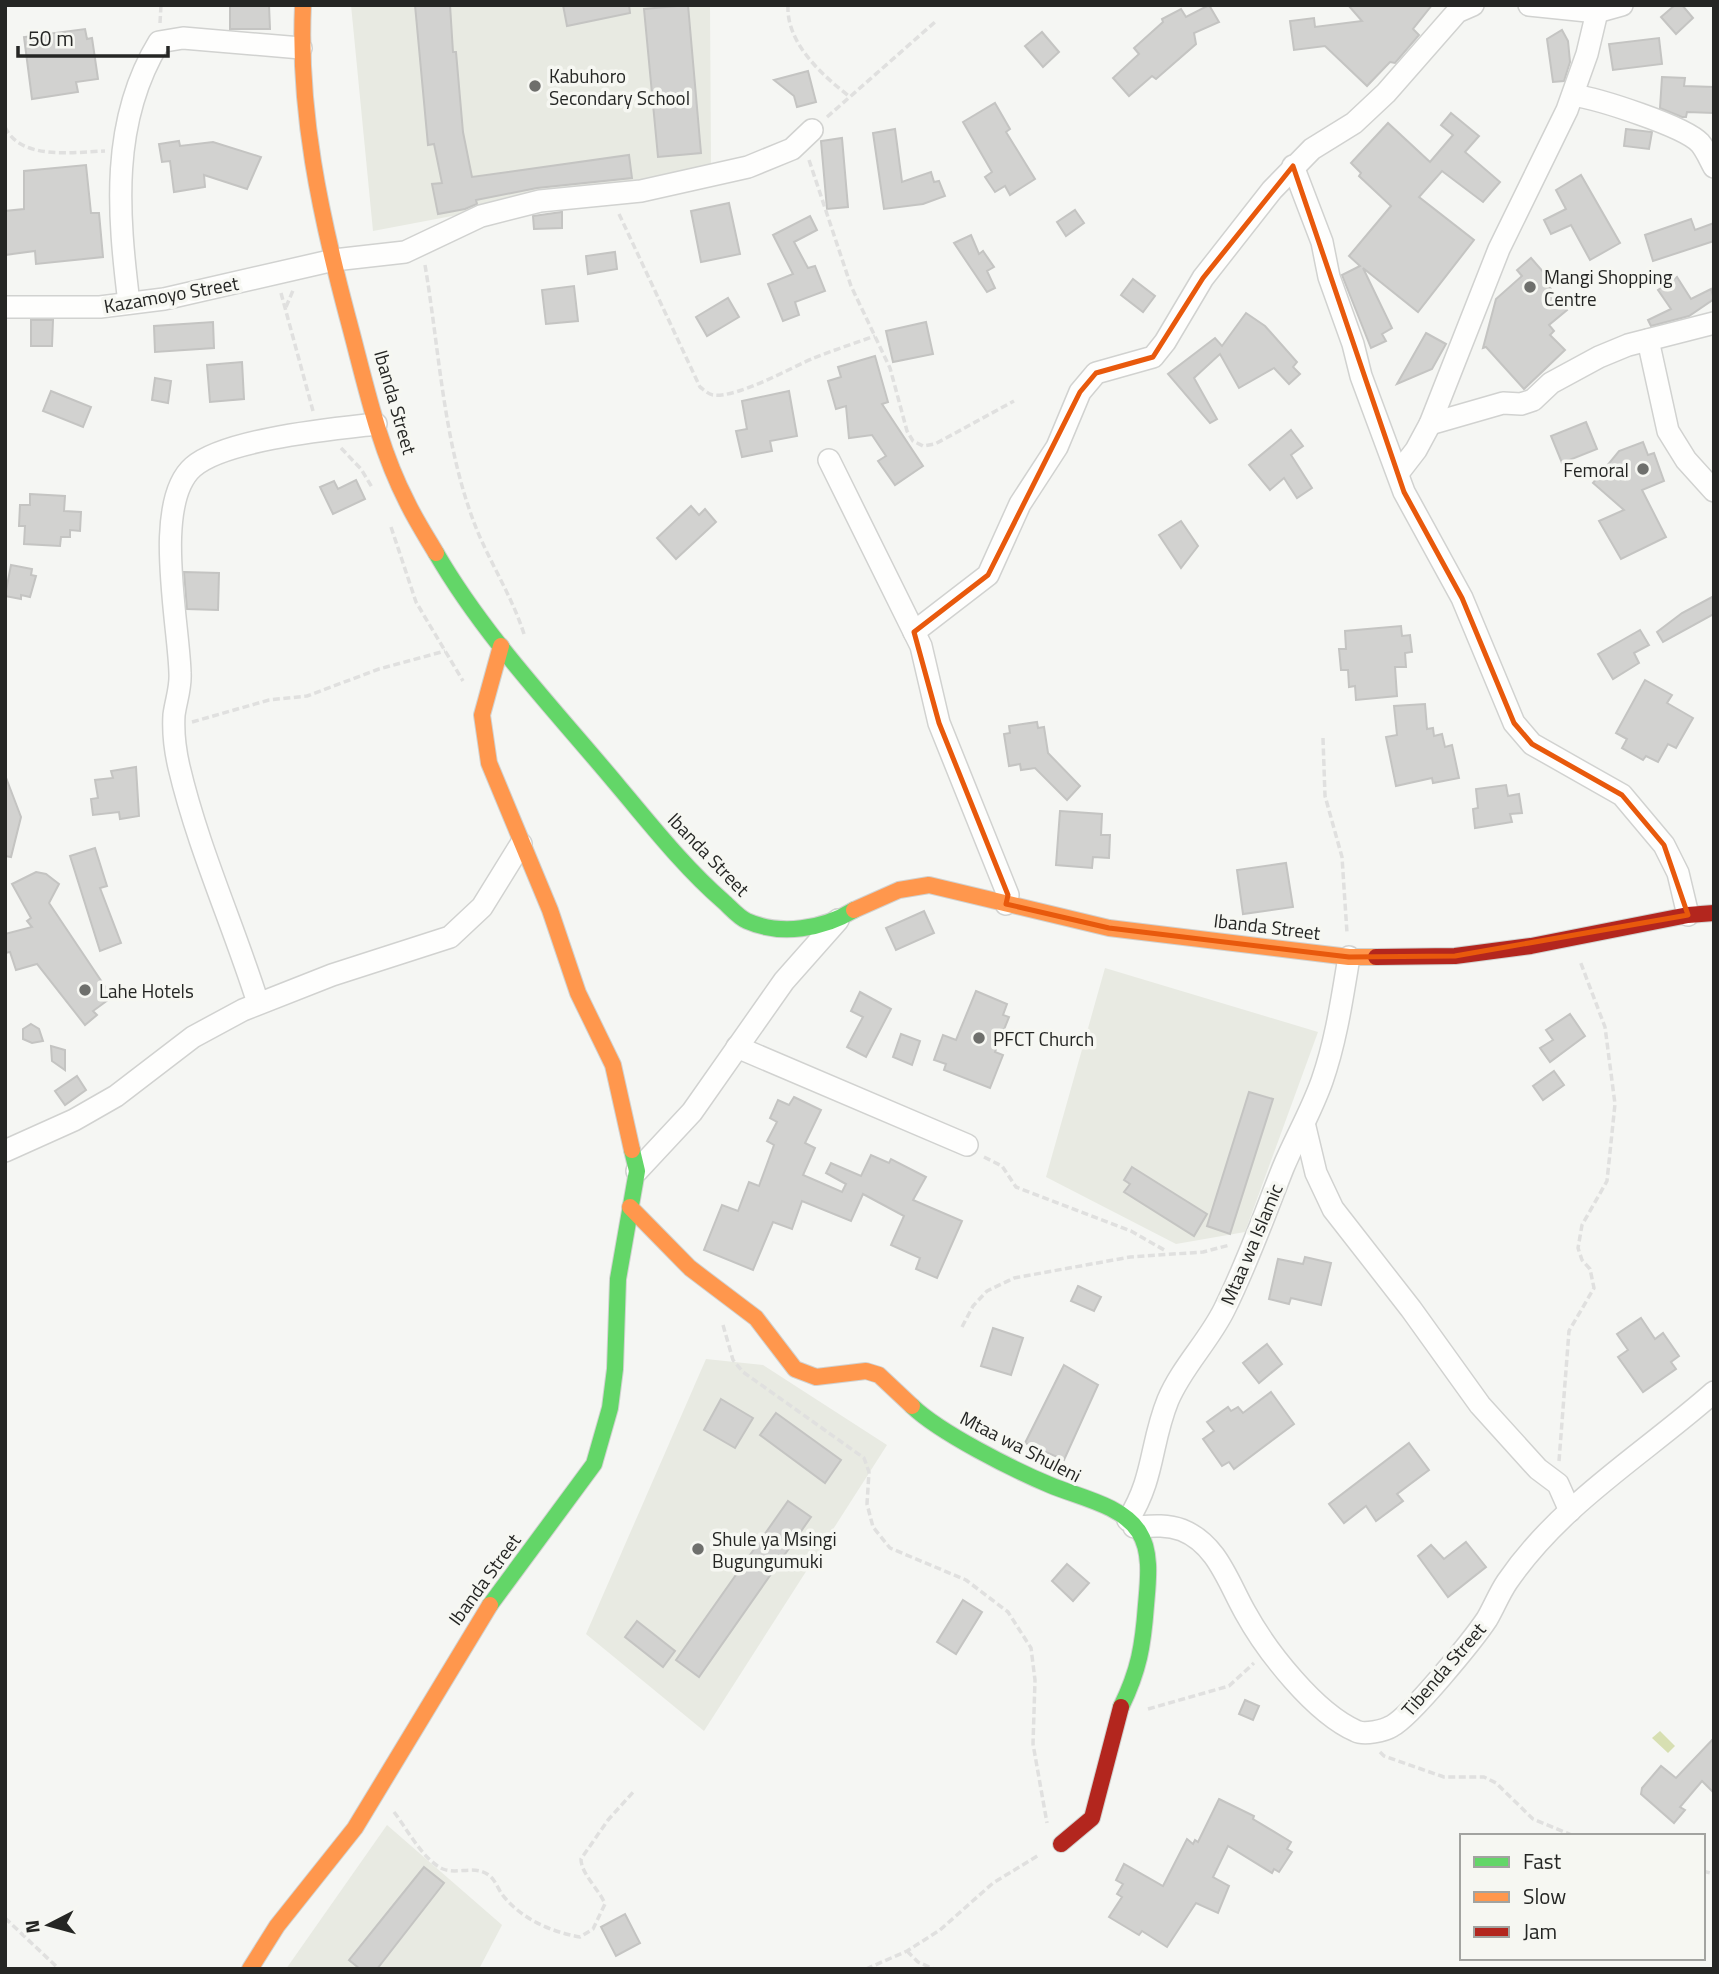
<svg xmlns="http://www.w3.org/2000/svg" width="1719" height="1974" font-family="'Titillium Web',sans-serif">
<rect width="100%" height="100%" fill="#f5f6f3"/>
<g fill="#e8eae2">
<polygon points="351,5 710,5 711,167 373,231"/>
<polygon points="1105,968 1318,1032 1245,1232 1176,1244 1046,1177"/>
<polygon points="706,1359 763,1365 887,1445 704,1731 586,1634"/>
<polygon points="387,1825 502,1925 479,1969 286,1969"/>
</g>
<polygon fill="#d7dfb2" points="1660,1731 1675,1746 1668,1753 1652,1738"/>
<g fill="#d2d2d0" stroke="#c4c4c2" stroke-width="2">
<polygon points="230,5 269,5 270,29 230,29"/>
<polygon points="415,5 450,5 453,52 456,52 463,132 472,177 629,155 632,178 537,188 476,200 477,204 465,209 438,214 432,184 442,183 434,144 428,145"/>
<polygon points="563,5 629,5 630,13 567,26"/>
<polygon points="688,5 701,153 658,157 644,9"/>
<polygon points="1209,5 1219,22 1194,33 1196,44 1156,79 1152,76 1129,96 1113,78 1139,54 1134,48 1163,22 1162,19 1181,9 1186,17"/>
<polygon points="1348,5 1432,5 1413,29 1419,35 1395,63 1390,62 1367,86 1325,46 1294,50 1290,21 1314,18 1315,27 1362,21"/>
<polygon points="1675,5 1682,5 1693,18 1676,34 1661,17"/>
<polygon points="85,29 87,39 92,38 98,79 76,82 78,92 32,99 24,37"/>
<polygon points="1562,30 1568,41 1570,62 1564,81 1553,82 1547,39"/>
<polygon points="1042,32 1059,52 1043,67 1025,46"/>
<polygon points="1659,38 1662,64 1613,70 1609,44"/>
<polygon points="808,71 816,102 797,107 794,96 774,80"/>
<polygon points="1662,77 1685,78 1684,86 1714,87 1714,113 1687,112 1686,117 1682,117 1660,108"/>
<polygon points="995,103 1010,129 1006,132 1035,179 1010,195 1005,186 995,192 985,177 992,172 963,122"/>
<polygon points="1451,113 1479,136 1465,152 1500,182 1483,202 1442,171 1419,197 1474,240 1418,312 1363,268 1392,328 1382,334 1386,341 1371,348 1342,275 1360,266 1349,256 1391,206 1359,176 1361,173 1351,163 1388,123 1430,162 1453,135 1441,125"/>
<polygon points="895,129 902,182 931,172 934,182 939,181 945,196 923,204 884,209 873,133"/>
<polygon points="1626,129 1652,132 1649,149 1624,146"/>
<polygon points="842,138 848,207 827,209 821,141"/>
<polygon points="179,141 180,146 213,142 261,157 247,189 204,175 205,187 174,192 170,161 162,162 159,144"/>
<polygon points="86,165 91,213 99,213 103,257 36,264 35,251 5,255 5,211 24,209 24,171"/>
<polygon points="1581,175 1620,243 1590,260 1571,225 1551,234 1544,220 1566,209 1556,190"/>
<polygon points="729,203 740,254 701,262 691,211"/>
<polygon points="1075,210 1084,223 1066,236 1057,222"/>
<polygon points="562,212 562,228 534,229 533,216"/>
<polygon points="810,216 817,230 794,242 808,268 815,266 825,291 795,302 799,315 783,321 768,284 793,274 773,235"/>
<polygon points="1691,219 1695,230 1714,223 1714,241 1653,261 1645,235"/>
<polygon points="971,235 979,254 983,251 994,267 987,271 995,288 987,292 954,243"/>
<polygon points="615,252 617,269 588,274 586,256"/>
<polygon points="1531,258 1552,282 1548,285 1567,310 1549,325 1554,331 1550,335 1565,350 1524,389 1486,347 1483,348 1496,299 1522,276 1517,270"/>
<polygon points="1677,277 1691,299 1711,289 1714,299 1689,316 1651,326 1648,320 1671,309 1658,290"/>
<polygon points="1133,279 1155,296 1143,312 1121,295"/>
<polygon points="574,286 578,321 546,324 542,290"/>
<polygon points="728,298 739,317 707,336 696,317"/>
<polygon points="1246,313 1265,326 1297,362 1293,367 1300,374 1289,384 1274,368 1239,388 1220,354 1194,378 1217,419 1210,423 1168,374 1215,338 1222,346"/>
<polygon points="31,320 53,320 52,346 31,346"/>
<polygon points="213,322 214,348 155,352 154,326"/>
<polygon points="926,322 933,354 893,362 886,331"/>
<polygon points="1426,333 1446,344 1432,369 1397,384"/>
<polygon points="875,356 888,402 882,404 923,466 895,485 878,461 886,456 872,435 849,438 846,406 836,409 828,381 841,377 838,367"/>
<polygon points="242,362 244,399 210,402 207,365"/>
<polygon points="155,378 171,381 168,403 152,400"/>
<polygon points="51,391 91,407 83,427 43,411"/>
<polygon points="789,391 797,436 770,441 772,451 742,457 736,431 747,429 742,401"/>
<polygon points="1586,422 1597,449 1562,463 1551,436"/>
<polygon points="1291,430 1303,446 1291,455 1312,488 1297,498 1284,478 1270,490 1249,465"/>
<polygon points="1643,442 1648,455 1654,453 1664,481 1642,490 1666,537 1621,559 1599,521 1624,510 1593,483 1619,451"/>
<polygon points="356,480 365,499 333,514 320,487 334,481 338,489"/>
<polygon points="30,494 65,496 64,511 81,512 80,531 70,530 70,537 61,537 60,546 24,544 25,526 19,526 20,505 30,505"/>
<polygon points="691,506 699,515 705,509 716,522 676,559 657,538"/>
<polygon points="1181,521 1198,546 1181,568 1159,535"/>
<polygon points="11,565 32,569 31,575 36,576 30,597 21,595 21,599 5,596"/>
<polygon points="184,572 219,573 218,610 187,609"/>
<polygon points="1714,596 1714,614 1663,642 1657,632 1682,613"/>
<polygon points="1401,626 1402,636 1410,635 1412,652 1405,653 1406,667 1395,667 1397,696 1356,700 1355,686 1349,687 1348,670 1341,670 1339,649 1346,649 1345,631"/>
<polygon points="1640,630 1649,645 1634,653 1639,663 1613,679 1598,654"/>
<polygon points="1645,680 1672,695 1667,703 1693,718 1676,748 1668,744 1658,762 1646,756 1643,760 1622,748 1627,739 1616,733"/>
<polygon points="1425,704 1427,729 1433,728 1434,736 1442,734 1445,747 1452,745 1459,778 1433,783 1432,778 1396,786 1386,737 1397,735 1394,706"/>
<polygon points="1037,722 1038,728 1044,727 1048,753 1080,786 1067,800 1035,768 1021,770 1020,764 1009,766 1004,734 1010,733 1009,726"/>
<polygon points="136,767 139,816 120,819 119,812 93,815 91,799 98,798 95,780 113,778 111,771"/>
<polygon points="5,775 21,817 11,857 5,856"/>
<polygon points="1506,785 1508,796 1519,794 1522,813 1510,814 1512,822 1475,828 1473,809 1478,808 1476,789"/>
<polygon points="1060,811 1102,814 1101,835 1110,835 1109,858 1093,857 1092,868 1056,865"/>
<polygon points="95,848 107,886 100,888 121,943 100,951 70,856"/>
<polygon points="1286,863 1293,907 1243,914 1237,870"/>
<polygon points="36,872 46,874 59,884 49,903 112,997 93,1011 97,1015 85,1025 37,964 16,970 10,952 5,953 5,934 32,927 27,921 31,918 12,884"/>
<polygon points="924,911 934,933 896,950 886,928"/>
<polygon points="976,991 1007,1004 1003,1015 1009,1017 995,1052 1003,1055 990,1088 944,1070 946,1064 934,1060 943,1035 956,1040"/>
<polygon points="860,992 891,1009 866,1057 847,1047 863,1017 851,1011"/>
<polygon points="1570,1014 1585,1036 1550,1062 1540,1048 1553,1040 1546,1030"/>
<polygon points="31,1024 39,1029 43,1041 32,1043 23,1039 23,1029"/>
<polygon points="901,1034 920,1041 912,1065 893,1057"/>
<polygon points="51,1046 65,1050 65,1070 52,1061"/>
<polygon points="1554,1071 1564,1085 1543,1100 1533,1086"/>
<polygon points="77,1076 86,1090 65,1105 55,1091"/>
<polygon points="1249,1092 1273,1099 1230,1234 1207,1226"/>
<polygon points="794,1097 821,1110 805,1143 815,1148 803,1175 842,1192 846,1184 826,1173 831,1163 861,1176 871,1155 889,1163 891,1159 926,1177 913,1200 962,1221 937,1278 916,1269 920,1258 891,1245 904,1216 863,1194 851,1221 802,1201 792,1229 773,1222 753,1270 704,1250 722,1205 738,1211 749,1182 759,1186 774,1145 767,1141 777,1122 770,1118 778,1100 789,1105"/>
<polygon points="1132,1167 1207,1214 1194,1236 1124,1192 1130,1184 1124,1180"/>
<polygon points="1305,1257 1331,1263 1321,1305 1291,1298 1289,1304 1269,1299 1278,1259 1303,1264"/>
<polygon points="1078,1286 1101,1297 1094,1311 1071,1301"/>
<polygon points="1641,1318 1655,1339 1663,1333 1679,1356 1671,1362 1676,1369 1643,1392 1618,1357 1628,1350 1617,1334"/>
<polygon points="993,1328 1023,1338 1011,1375 981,1366"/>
<polygon points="1267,1344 1282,1364 1259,1383 1243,1363"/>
<polygon points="1064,1365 1098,1385 1064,1460 1025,1443"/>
<polygon points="1271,1392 1294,1424 1234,1469 1229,1462 1222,1466 1203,1439 1214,1431 1207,1422 1228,1407 1231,1411 1238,1407 1243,1413"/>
<polygon points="721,1399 753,1418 735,1448 704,1430"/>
<polygon points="776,1413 841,1460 825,1483 760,1435"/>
<polygon points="1409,1443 1429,1470 1397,1494 1403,1501 1376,1521 1366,1506 1344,1523 1329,1504"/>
<polygon points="788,1501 811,1517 699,1677 676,1660"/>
<polygon points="1466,1542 1486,1567 1448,1597 1418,1556 1431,1545 1444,1559"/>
<polygon points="1067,1564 1089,1583 1073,1601 1052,1581"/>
<polygon points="963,1600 982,1612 956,1654 937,1642"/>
<polygon points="637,1621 675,1651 663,1667 625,1637"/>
<polygon points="1245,1700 1259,1706 1253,1720 1239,1714"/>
<polygon points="1714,1738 1714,1793 1702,1781 1680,1807 1685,1810 1674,1823 1641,1794 1642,1788 1661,1766 1676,1778"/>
<polygon points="1219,1799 1254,1816 1253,1819 1291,1842 1287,1849 1292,1852 1279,1872 1274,1869 1272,1873 1228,1846 1213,1877 1229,1886 1218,1913 1196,1903 1167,1947 1142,1931 1139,1935 1109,1917 1122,1897 1117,1894 1123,1884 1116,1880 1124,1864 1163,1886 1187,1839 1193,1844 1195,1840 1198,1842"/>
<polygon points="424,1867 444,1883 377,1969 360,1969 349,1960"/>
<polygon points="625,1914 640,1943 616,1956 601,1927"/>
</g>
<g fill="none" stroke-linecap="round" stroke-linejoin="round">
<defs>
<g id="street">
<polyline points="1529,5 1597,12 1622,5"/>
<path d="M 1573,95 C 1599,99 1684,126 1700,143 C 1706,150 1710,160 1714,167"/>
<polyline points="1293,166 1322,242 1329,277 1353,344 1361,376 1404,492 1462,598 1514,723 1532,744 1622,795 1664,845 1678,873 1688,915"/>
<path d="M 129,303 C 118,214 110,122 159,42 L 183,38 L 301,48"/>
<polyline points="5,307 100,307 164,299 334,260 405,252 481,216 540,201 641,191 748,167 792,149 812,130"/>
<polyline points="1648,340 1668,431 1686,460 1714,491"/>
<polyline points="1430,424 1503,403 1521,404 1533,400 1551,383 1599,357 1628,345 1714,323"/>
<polyline points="829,460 921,646 939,723 1008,895 1006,904"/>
<polyline points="1399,472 1416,450 1430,424 1499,249 1567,110 1587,54 1597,12"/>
<polyline points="914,632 988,575 1020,504 1057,447 1080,392 1096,373 1153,357 1165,342 1203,278 1272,190 1312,149 1354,123 1386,93 1457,12 1473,5"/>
<path d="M 258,1003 C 233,924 198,848 179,767 C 175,750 173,732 174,715 C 176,700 181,688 180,673 C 179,624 152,503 193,467 C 225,439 333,429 376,424"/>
<polyline points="737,1047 967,1145"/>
<polyline points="1305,1127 1316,1173 1333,1209 1411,1309 1480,1405 1538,1469 1558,1484 1570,1511"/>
<polyline points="5,1151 74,1120 116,1096 193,1037 243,1010 332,975 450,937 482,907 521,844"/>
<polyline points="637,1171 692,1112 784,981 838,920"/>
<path d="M 1128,1520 C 1155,1477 1150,1444 1168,1400 C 1182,1367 1208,1342 1224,1310 C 1247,1264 1264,1216 1283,1168 C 1295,1139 1311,1112 1322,1081 C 1336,1041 1342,999 1349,957"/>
<path d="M 1134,1527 C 1150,1526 1166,1524 1182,1530 C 1217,1544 1228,1582 1245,1612 C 1267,1652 1315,1713 1356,1731 C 1364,1735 1384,1731 1392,1726 C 1411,1716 1473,1640 1487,1619 C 1494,1607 1499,1594 1507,1582 C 1561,1503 1644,1454 1714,1392"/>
</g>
<g id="fast">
<path d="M 436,553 C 486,639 556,711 619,787 C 652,826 684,867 723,901 C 730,907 738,917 747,921 C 781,936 823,929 854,910"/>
<path d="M 912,1406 C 940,1433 1014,1470 1050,1485 C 1078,1497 1122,1505 1139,1532 C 1152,1552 1148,1582 1146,1605 C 1143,1646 1139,1670 1121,1707"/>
<polyline points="490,1605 594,1464 610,1408 615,1369 618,1279 637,1171 632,1150"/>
</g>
<g id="slow">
<path d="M 303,5 C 298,111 320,213 347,315 C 364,377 377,444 407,502 C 415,519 426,536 436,553"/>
<polyline points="501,646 482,715 489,763 550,910 578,993 613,1065 632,1150"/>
<polyline points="854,910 899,890 929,885 1109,928 1349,957 1376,957"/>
<polyline points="630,1207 690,1268 756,1318 795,1369 816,1377 866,1371 879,1375 912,1406"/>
<polyline points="250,1969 277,1926 355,1828 490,1605"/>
</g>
<g id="jam">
<polyline points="1376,957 1455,956 1531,946 1688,915 1714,913"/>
<polyline points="1061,1844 1092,1818 1121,1707"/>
</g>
</defs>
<use href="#street" stroke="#d1d2d0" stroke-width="24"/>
<use href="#fast" stroke="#d1d2d0" stroke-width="18"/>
<use href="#slow" stroke="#d1d2d0" stroke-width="18"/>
<use href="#jam" stroke="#d1d2d0" stroke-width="18"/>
<g stroke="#e0e0df" stroke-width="3.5" stroke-dasharray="7 3.5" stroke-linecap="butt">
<path d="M 788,5 C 786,43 822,75 850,97"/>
<polyline points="160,23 161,5"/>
<polyline points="827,117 935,22"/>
<path d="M 5,127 C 21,161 74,152 105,151"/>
<polyline points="809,160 851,286 890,368 907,431 913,441 923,446 935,444 1014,401"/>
<path d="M 619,214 L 700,387 C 704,390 708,394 713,395 C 738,398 790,368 814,358 C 834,350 855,343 875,336"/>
<path d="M 425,265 C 439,348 443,437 472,517 C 486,557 511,593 524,634"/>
<polyline points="281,293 313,411"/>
<polyline points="286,307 294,288"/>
<polyline points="341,448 361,469 373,489"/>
<polyline points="391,527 416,602 463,681"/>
<polyline points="192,722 269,700 307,696 379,669 445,651"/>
<polyline points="1323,738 1325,796 1342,857 1347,933"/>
<polyline points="984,1157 1002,1166 1016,1187 1131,1231 1166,1251"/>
<polyline points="723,1325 733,1360 743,1372 864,1458 869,1472 867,1504 873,1527 890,1548 966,1580 1008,1612 1031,1648 1035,1680 1033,1744 1047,1823"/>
<polyline points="962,1327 973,1306 987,1291 1014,1278 1130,1257 1203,1252 1230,1245"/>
<polyline points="1559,1461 1569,1331 1594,1288 1590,1269 1582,1260 1578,1248 1582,1225 1607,1181 1615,1104 1605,1027 1580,961"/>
<polyline points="1148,1709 1229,1686 1254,1663"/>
<polyline points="1380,1752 1384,1756 1444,1777 1484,1777 1496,1783 1533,1819 1574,1836"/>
<path d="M 394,1812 C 407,1829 423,1860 443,1869 C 458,1875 475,1864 490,1876 C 496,1881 499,1892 505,1898 C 524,1920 552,1932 580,1937 L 593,1929 L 605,1904 C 599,1889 581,1874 581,1859 L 608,1820 L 635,1790"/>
<polyline points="1703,1871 1714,1874"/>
<polyline points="5,1918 59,1969"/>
<polyline points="907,1951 918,1962 934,1969"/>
<polyline points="866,1969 907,1951 940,1930 993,1883 1039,1855"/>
</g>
<use href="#street" stroke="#fefefd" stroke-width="21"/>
<use href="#fast" stroke="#63d668" stroke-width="16"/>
<use href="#slow" stroke="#ff974d" stroke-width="16"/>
<use href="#jam" stroke="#b3261e" stroke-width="16"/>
</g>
<path fill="none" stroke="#e8590c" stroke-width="5" stroke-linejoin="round" d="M 1293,166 L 1404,492 L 1462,598 L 1514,723 L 1532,744 L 1622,795 L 1664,845 L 1688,915 L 1455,956 L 1349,957 L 1109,928 L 1006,904 L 1008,895 L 939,723 L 914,632 L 988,575 L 1080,392 L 1096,373 L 1153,357 L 1203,278 Z"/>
<g fill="#6e6f6c" stroke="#f6f7f2" stroke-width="2.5">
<circle cx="535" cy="86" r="7"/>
<circle cx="1530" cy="287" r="7"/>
<circle cx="1643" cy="469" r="7"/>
<circle cx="85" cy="990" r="7"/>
<circle cx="979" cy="1038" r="7"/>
<circle cx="698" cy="1549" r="7"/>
</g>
<g text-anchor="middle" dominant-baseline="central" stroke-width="7" stroke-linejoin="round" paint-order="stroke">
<g font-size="19" fill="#252624" stroke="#f6f7f2" text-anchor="start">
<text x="549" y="75">Kabuhoro<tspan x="549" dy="22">Secondary School</tspan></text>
<text x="1544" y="276">Mangi Shopping<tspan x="1544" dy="22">Centre</tspan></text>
<text x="1629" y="469" text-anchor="end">Femoral</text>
<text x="99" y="990">Lahe Hotels</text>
<text x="993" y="1038">PFCT Church</text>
<text x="712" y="1538">Shule ya Msingi<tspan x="712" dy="22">Bugungumuki</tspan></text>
</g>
<g font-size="19" fill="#252624" stroke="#f6f7f2">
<text transform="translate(171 294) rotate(-10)">Kazamoyo Street</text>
<text transform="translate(396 402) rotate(74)">Ibanda Street</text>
<text transform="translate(709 854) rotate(46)">Ibanda Street</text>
<text transform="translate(1267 926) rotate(7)">Ibanda Street</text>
<text transform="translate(1251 1244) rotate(-67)">Mtaa wa Islamic</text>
<text transform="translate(1021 1446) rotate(27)">Mtaa wa Shuleni</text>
<text transform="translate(484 1579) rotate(-54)">Ibanda Street</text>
<text transform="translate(1443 1669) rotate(-49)">Tibenda Street</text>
</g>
</g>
<rect width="1719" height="1974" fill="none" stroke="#252624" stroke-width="14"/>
<rect x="1460" y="1834" width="245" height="126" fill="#f6f7f2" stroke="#a2a3a0" stroke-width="2"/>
<rect x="1474" y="1857" width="35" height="10" fill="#63d668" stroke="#a2a3a0" stroke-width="2"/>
<text x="1523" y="1869" font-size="21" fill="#252624">Fast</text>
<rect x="1474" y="1892" width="35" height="10" fill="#ff974d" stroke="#a2a3a0" stroke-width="2"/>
<text x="1523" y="1904" font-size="21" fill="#252624">Slow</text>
<rect x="1474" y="1927" width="35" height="10" fill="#b3261e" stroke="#a2a3a0" stroke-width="2"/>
<text x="1523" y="1939" font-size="21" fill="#252624">Jam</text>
<g transform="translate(49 1925) rotate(264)" stroke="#f6f7f2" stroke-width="5" paint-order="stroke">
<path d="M0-5L12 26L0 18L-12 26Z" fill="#252624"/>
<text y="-10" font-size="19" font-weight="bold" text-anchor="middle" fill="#252624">N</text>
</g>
<path d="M18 46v10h150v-10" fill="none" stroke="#252624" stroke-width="3.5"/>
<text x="28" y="46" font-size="21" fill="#252624" stroke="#f6f7f2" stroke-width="5" paint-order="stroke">50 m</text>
</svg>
